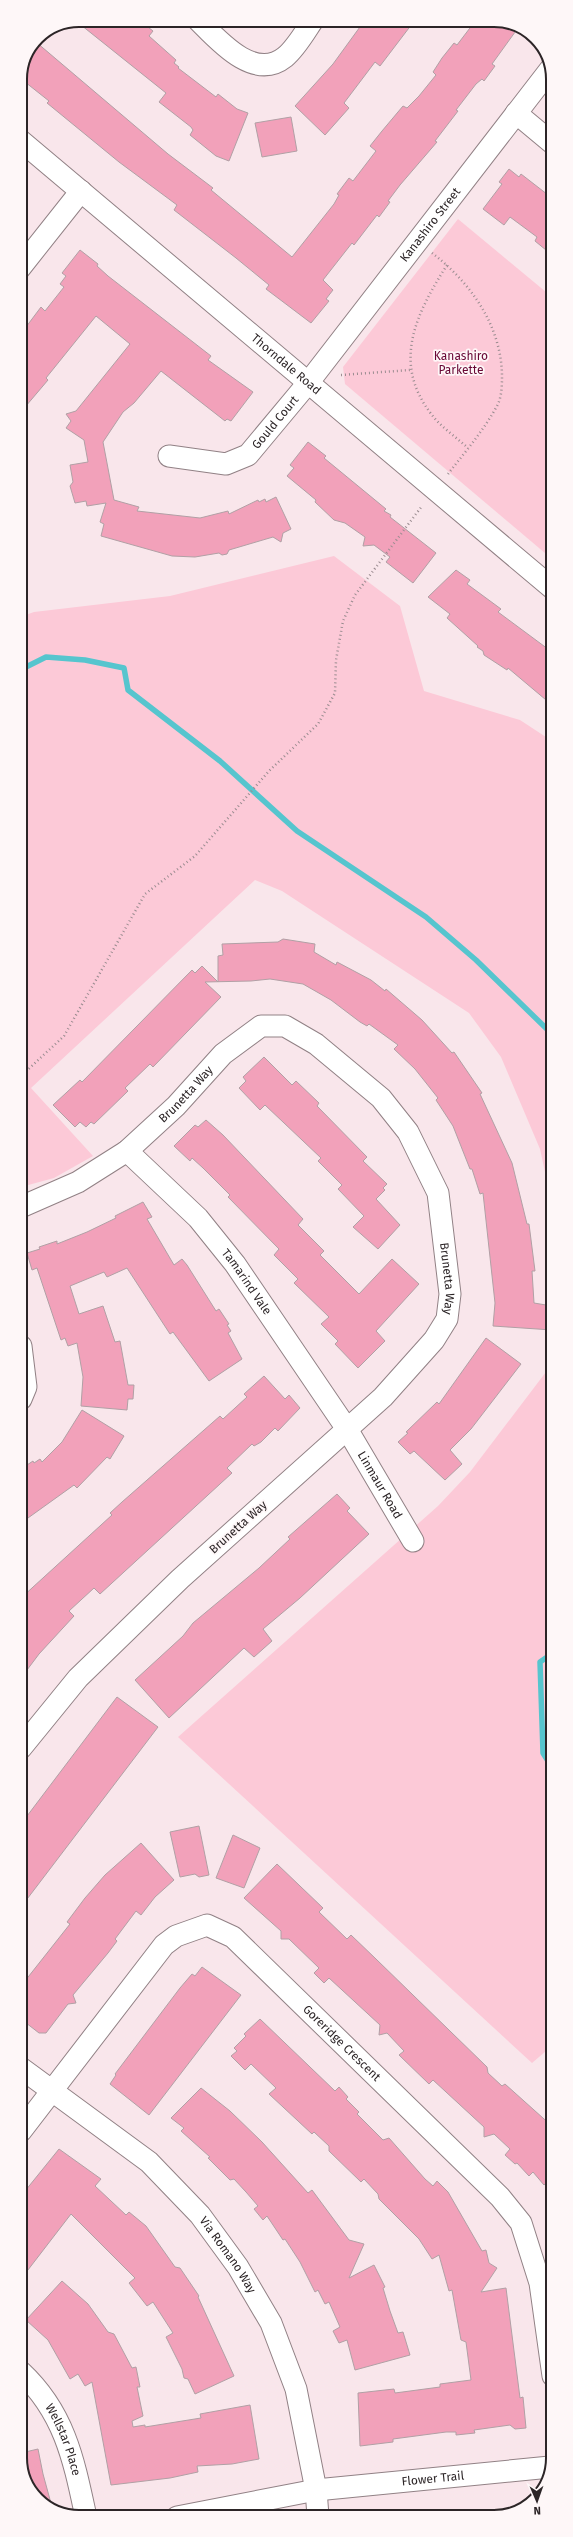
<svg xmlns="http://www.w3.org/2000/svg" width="573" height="2537" font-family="'Fira Sans',sans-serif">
<rect width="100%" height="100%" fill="#f9e6eb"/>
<g fill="#fcc9d7">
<polygon points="458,219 552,297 552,559 345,384 343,367"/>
<polygon points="334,556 400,606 424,691 520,720 552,741 552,1204 540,1149 501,1057 469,1013 282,891 255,880 31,1088 93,1156 54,1178 21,1187 20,617 34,612 170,596"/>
<polygon points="552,1364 553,2045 532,2063 178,1737 438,1506 470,1472"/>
</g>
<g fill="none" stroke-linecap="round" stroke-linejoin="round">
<g stroke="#56c5ce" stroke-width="5.5">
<polyline points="20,670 46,657 85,660 124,668 128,690 220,761 297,831 426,917 476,960 552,1034"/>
<polyline points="553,1653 540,1662 543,1753 553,1769"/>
</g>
</g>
<g fill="#f2a1ba" stroke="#b1a0a5">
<polygon points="79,20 139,20 153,31 149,36 176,60 174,63 179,67 178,68 216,97 218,94 237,109 248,113 229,161 216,156 190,135 193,130 191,127 159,102 166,93 76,21"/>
<polygon points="365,20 415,20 380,66 375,62 344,103 349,108 325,135 295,106 333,64"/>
<polygon points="476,20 502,20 518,28 492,64 495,66 484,81 482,79 476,84 456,110 458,111 435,141 437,142 400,185 388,201 390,202 379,217 377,215 354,245 352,243 323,280 333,290 326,299 329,301 311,323 266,289 269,285 236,258 174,210 177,205 119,162 47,103 49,101 20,78 36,42 168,154 213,188 211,190 292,257 334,204 339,195 337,194 349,178 353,181 376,151 370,146 382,131 403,106 407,108 419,96 436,75 433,72 442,58 454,43 457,45"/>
<polygon points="291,117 297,151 262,157 255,123"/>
<polygon points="509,169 519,177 521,174 552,198 552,255 535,241 537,237 510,217 504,225 483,209 502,184 499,182"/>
<polygon points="80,250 98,264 97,266 108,276 211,356 208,360 253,392 231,421 227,419 225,421 161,371 134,403 123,412 103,442 114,500 139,507 137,511 200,518 228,511 229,514 258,500 259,502 265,499 266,502 276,497 291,529 283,533 281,542 273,537 229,550 227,554 222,555 219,553 195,557 172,556 101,536 104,524 100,522 106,503 87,506 86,501 75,503 70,486 73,482 70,465 88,462 84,440 66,428 71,421 66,414 76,411 130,344 96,316 46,378 48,380 20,413 20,335 41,307 45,311 64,287 60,284 66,276 62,273"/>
<polygon points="308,442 326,456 324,458 386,509 384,511 391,515 390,517 436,553 413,583 386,562 390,557 374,545 363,546 365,537 345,523 334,520 315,502 316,500 287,476 294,468 290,465"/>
<polygon points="456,570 470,580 467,584 501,609 498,612 552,652 552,705 508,668 507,670 484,655 483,651 477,647 478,646 447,618 450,614 428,597"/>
<polygon points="283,939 315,944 314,952 336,965 337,962 371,980 385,991 386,989 422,1020 452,1053 454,1052 482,1093 480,1094 512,1163 527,1224 529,1224 535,1271 532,1271 534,1303 552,1306 552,1330 493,1326 495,1303 483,1193 480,1194 472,1169 470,1169 453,1126 436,1100 438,1098 415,1069 394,1049 398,1045 369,1024 367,1026 360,1022 331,1000 303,984 270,979 251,981 205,982 221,997 153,1067 150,1064 125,1088 128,1091 94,1124 91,1122 86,1127 80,1122 75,1127 53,1105 80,1080 82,1082 192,970 195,973 202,966 218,982 218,956 223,955 222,944 278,942"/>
<polygon points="264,1057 292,1085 296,1081 319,1103 317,1106 367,1157 363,1161 387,1184 383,1188 385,1190 376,1199 400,1225 378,1249 353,1227 364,1216 338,1189 342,1185 318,1161 321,1158 265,1105 260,1110 239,1088 246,1081 243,1077"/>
<polygon points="206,1120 223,1135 303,1219 298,1225 324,1251 320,1255 359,1294 392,1259 419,1284 376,1331 385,1341 358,1368 335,1344 338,1341 321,1324 329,1317 294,1283 298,1279 274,1255 279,1249 228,1197 230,1195 203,1168 192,1158 190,1161 174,1146 195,1125 198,1127"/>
<polygon points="143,1202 152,1217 147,1219 174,1265 182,1259 187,1265 216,1311 219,1309 229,1324 227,1325 231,1331 228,1333 242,1359 209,1381 173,1332 170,1334 127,1268 107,1277 104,1272 70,1286 79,1314 103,1306 115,1342 120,1341 128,1385 134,1385 133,1399 128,1399 127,1410 81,1406 83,1377 77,1343 68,1346 65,1338 61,1340 37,1268 32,1270 27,1253 40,1249 39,1247 57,1241 57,1244 87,1232 116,1218 115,1216"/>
<polygon points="486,1338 521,1364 471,1429 450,1450 462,1464 445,1480 414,1451 410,1454 398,1442 408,1433 406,1432 437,1402 439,1404"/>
<polygon points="264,1376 285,1399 289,1395 300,1408 278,1431 275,1428 261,1442 254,1446 252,1444 227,1468 232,1473 100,1594 94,1588 69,1611 74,1616 39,1654 21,1678 21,1598 112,1515 110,1513 122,1502 220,1416 223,1419 247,1397 244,1394"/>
<polygon points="82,1410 124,1436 110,1459 107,1457 77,1488 74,1485 21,1523 21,1469 33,1461 34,1463 40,1459 42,1462 62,1442"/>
<polygon points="337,1494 350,1508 347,1511 369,1534 300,1598 263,1629 272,1641 254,1657 244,1648 169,1718 135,1680 183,1636 193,1623 259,1568 290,1539 288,1537"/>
<polygon points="117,1697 158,1727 21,1907 21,1824"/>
<polygon points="199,1826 209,1875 199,1877 195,1874 180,1877 170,1832"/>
<polygon points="233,1835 260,1848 244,1888 216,1878"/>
<polygon points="141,1843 174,1880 155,1897 141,1915 136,1911 115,1939 117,1941 108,1953 73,1995 76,2003 68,2004 46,2033 39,2033 21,2019 21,1986 70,1924 67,1922 85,1898 105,1875"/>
<polygon points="277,1864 323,1908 319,1912 347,1939 351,1935 376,1959 487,2067 488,2073 502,2086 505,2084 553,2127 553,2177 544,2185 533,2172 529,2176 517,2163 515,2164 505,2155 510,2149 494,2134 484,2137 484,2127 433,2080 429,2084 399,2055 404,2051 387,2033 379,2035 380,2025 329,1978 324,1983 314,1973 319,1968 289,1939 281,1939 281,1931 244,1898"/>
<polygon points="202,1967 241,1995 149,2115 110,2084 116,2075 115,2074 180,1988 192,1974 195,1976"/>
<polygon points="260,2019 335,2091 339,2087 348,2097 346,2099 359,2112 357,2114 383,2140 389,2138 425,2179 433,2186 437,2181 448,2192 482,2251 486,2250 489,2263 497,2268 481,2292 506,2288 520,2398 523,2397 526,2428 515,2429 510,2425 474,2430 475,2433 456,2435 456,2432 446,2432 393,2439 393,2442 360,2446 358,2393 394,2389 395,2393 440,2387 440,2384 471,2380 466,2342 461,2340 452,2290 449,2291 439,2255 432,2259 419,2239 379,2199 378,2194 364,2179 361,2182 329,2151 329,2146 314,2132 312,2134 269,2094 276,2088 251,2064 245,2070 231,2056 237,2051 234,2048 246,2036 244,2034"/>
<polygon points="201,2088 230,2111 262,2142 308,2193 312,2190 349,2240 364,2244 349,2278 374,2265 385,2287 383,2288 390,2311 398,2333 403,2332 410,2355 355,2370 347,2340 339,2343 333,2331 340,2327 329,2302 325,2304 318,2290 315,2292 300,2262 285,2239 283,2240 267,2216 263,2220 254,2209 258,2206 246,2192 234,2179 230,2180 208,2158 210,2157 181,2131 184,2128 171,2118"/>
<polygon points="59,2149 101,2179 95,2186 126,2215 129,2212 146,2226 175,2267 180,2268 199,2296 198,2297 234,2376 195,2394 188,2379 184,2378 182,2369 166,2337 173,2333 153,2302 147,2306 129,2283 135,2278 71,2214 21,2279 21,2196"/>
<polygon points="62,2281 88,2304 108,2332 114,2334 132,2368 136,2367 140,2387 137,2387 143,2416 132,2421 133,2427 145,2425 145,2427 201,2418 200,2414 250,2405 259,2459 232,2464 197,2466 198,2472 170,2478 111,2485 92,2382 85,2386 78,2374 70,2379 48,2340 26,2320"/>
<polygon points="38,2449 43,2474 52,2507 40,2502 21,2469 21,2453"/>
</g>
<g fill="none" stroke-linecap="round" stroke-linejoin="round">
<defs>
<g id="minor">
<path d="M 198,20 C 218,40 254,82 285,57 C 296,48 305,32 313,20"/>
<polyline points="516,113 552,143"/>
<path id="s1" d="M 20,140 L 552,588"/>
<polyline points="20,268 81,191"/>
<path id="s2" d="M 169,456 L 226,464 L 248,455 L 308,383 L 552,67"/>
<path id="s3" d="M 127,1151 L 198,1218 L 235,1264 L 347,1429 L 413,1541"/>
<path id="s4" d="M 21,1207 L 78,1182 L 127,1151 L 176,1106 L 223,1054 L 261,1026 L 285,1026 L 316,1044 L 381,1098 L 408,1132 L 438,1193 L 450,1294 L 447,1319 L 434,1340 L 383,1397 L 180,1579 L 78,1678 L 21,1748"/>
<polyline points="21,1346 26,1387 21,1399"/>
<path id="s5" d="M 21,2068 L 149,2162 L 200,2215 L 238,2267 L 271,2323 L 296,2389 L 316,2490 L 318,2516"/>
<path id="s6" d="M 21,2131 L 164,1945 L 176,1936 L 207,1925 L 233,1937 L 500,2197 L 521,2223 L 540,2283 L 553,2376"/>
<path id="s7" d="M 21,2372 C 65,2413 74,2461 86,2517"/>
<path id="s8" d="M 177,2517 L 316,2490 L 550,2467"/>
</g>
</defs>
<use href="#minor" stroke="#918185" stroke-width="23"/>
<g stroke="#9a8c90" stroke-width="2.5" stroke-dasharray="1 3" stroke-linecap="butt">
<path d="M 432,253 C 470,282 501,325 502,375 C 502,384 502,395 498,404 C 485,429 465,452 448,474"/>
<path d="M 447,265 C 416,314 391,363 432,415 C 441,427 456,437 468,448"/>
<polyline points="341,375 410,370"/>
<polyline points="20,1077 64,1036 145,894 195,856 269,771 318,724 335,693 336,660 343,621 355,595 422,506"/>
</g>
<use href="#minor" stroke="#fff" stroke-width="21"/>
</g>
<g text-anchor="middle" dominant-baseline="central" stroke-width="3.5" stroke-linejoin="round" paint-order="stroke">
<g font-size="12" fill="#2c2527" stroke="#fef7f8">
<text stroke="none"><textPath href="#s2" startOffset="375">Kanashiro Street</textPath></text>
<text stroke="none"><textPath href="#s1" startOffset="348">Thorndale Road</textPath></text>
<text stroke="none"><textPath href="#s2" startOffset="124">Gould Court</textPath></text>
<text stroke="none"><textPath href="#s4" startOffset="202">Brunetta Way</textPath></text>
<text stroke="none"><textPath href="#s4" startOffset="646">Brunetta Way</textPath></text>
<text stroke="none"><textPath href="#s3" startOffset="178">Tamarind Vale</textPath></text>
<text stroke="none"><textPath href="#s3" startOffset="421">Linmaur Road</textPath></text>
<text transform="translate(238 1527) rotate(-42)">Brunetta Way</text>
<text stroke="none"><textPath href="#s6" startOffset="463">Goreridge Crescent</textPath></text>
<text stroke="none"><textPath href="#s5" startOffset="281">Via Romano Way</textPath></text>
<text stroke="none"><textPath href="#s7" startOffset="81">Wellstar Place</textPath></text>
<text stroke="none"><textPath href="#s8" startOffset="259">Flower Trail</textPath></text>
</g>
<g font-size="12" fill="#680735" stroke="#fef7f8">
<text x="461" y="356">Kanashiro<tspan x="461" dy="14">Parkette</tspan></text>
</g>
</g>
<path d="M0 0H573V2537H0ZM79 27H494A52 52 0 0 1 546 79V2458A52 52 0 0 1 494 2510H79A52 52 0 0 1 27 2458V79A52 52 0 0 1 79 27Z" fill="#fef7f8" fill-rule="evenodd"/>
<path fill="none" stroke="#2c2527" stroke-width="2" d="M79 27H494A52 52 0 0 1 546 79V2458A52 52 0 0 1 494 2510H79A52 52 0 0 1 27 2458V79A52 52 0 0 1 79 27Z"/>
<g transform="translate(537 2501) rotate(178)" stroke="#fef7f8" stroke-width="3" paint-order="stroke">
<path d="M0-3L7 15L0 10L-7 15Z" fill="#2c2527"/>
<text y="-6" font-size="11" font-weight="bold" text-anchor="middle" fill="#2c2527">N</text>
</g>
</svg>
